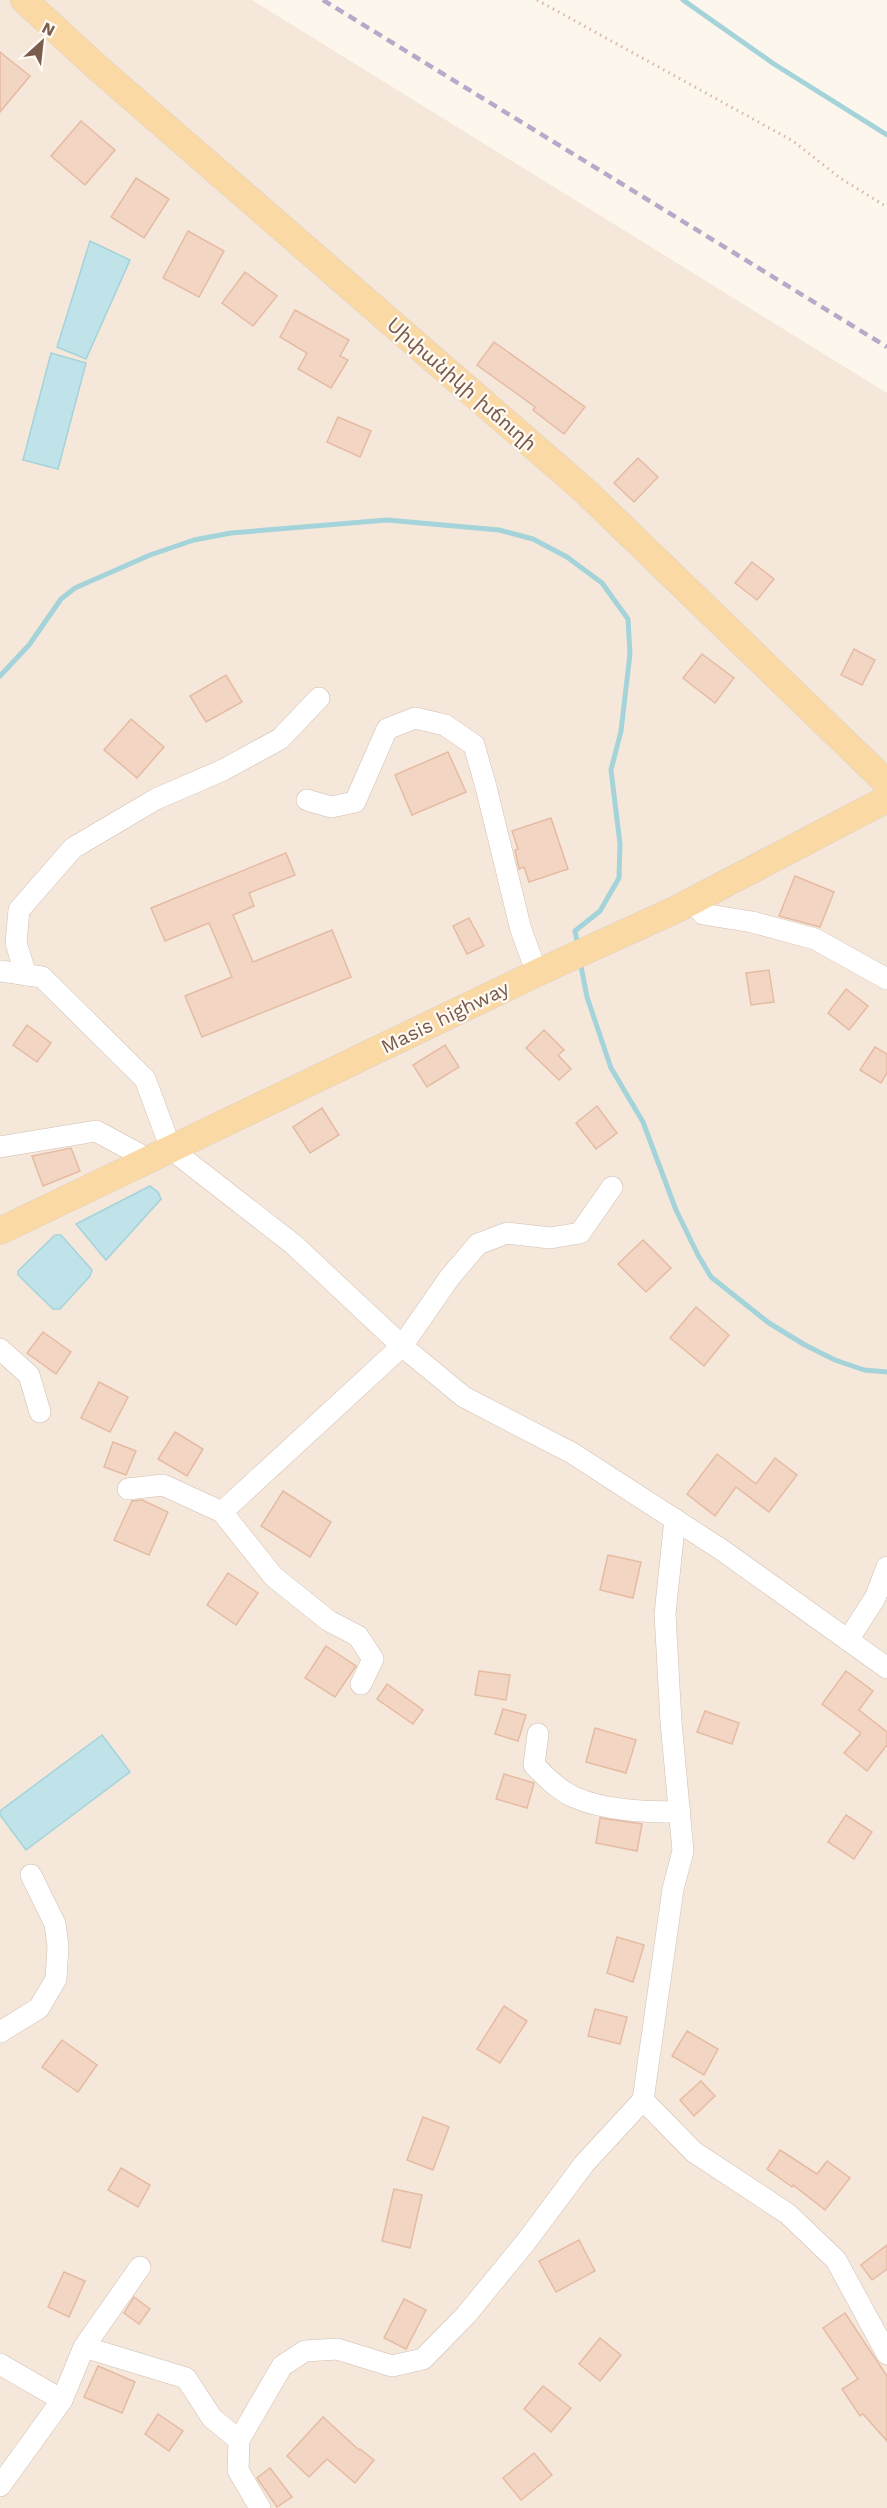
<svg xmlns="http://www.w3.org/2000/svg" width="887" height="2508" font-family="'Work Sans','Noto Sans Armenian',sans-serif">
<rect width="100%" height="100%" fill="#fdf6ec"/>
<polygon fill="#f5e8da" points="0,0 252,0 887,393 887,2508 0,2508"/>
<g fill="#bfe3e8" stroke="#a5d3da" stroke-width="1.5">
<polygon points="90,241 130,260 86,359 57,347"/>
<polygon points="51,353 86,363 58,469 23,460"/>
<polygon points="150,1186 158,1192 161,1199 106,1260 76,1224"/>
<polygon points="55,1235 61,1235 92,1270 90,1276 60,1309 53,1309 18,1275 18,1271"/>
<polygon points="102,1735 130,1772 26,1850 0,1815 0,1811"/>
</g>
<g fill="none" stroke-linecap="round" stroke-linejoin="round">
<g stroke="#a5d3da" stroke-width="5">
<polyline points="683,0 774,64 887,135"/>
<polyline points="0,676 29,645 61,599 75,588 150,555 194,540 231,533 387,520 499,530 533,539 567,557 602,583 628,619 630,654 621,731 611,770 620,844 619,878 600,911 575,931 578,946"/>
<polyline points="580,961 587,997 611,1068 643,1122 676,1210 698,1255 711,1277 769,1323 805,1345 835,1360 864,1370 887,1372"/>
</g>
</g>
<g fill="#f3d5c3" stroke="#e6bba3" stroke-width="1.5">
<polygon points="0,52 30,76 0,112"/>
<polygon points="81,121 115,150 85,185 51,156"/>
<polygon points="136,178 169,199 144,238 111,217"/>
<polygon points="188,231 224,251 199,297 163,278"/>
<polygon points="245,272 277,296 253,326 222,303"/>
<polygon points="295,310 349,340 340,356 348,360 331,388 298,369 307,353 280,337"/>
<polygon points="494,342 585,407 564,434 533,410 535,407 477,365"/>
<polygon points="338,417 371,431 360,457 327,442"/>
<polygon points="638,458 658,477 634,502 614,483"/>
<polygon points="752,562 774,579 757,600 735,583"/>
<polygon points="854,649 875,660 862,685 841,675"/>
<polygon points="702,654 734,678 715,703 683,678"/>
<polygon points="226,675 242,702 206,722 190,696"/>
<polygon points="131,719 164,747 137,778 104,750"/>
<polygon points="448,752 466,792 412,815 395,775"/>
<polygon points="551,818 568,869 529,882 524,867 519,869 515,850 518,849 512,831"/>
<polygon points="286,853 295,875 249,893 254,906 233,915 253,962 332,930 351,977 202,1037 185,996 232,977 209,923 165,941 151,908"/>
<polygon points="795,876 834,892 820,927 779,916"/>
<polygon points="469,918 484,946 467,954 453,926"/>
<polygon points="769,970 774,1002 751,1005 746,973"/>
<polygon points="846,989 868,1006 849,1030 828,1013"/>
<polygon points="27,1025 51,1043 37,1062 13,1045"/>
<polygon points="544,1030 564,1050 558,1055 571,1069 559,1080 526,1048"/>
<polygon points="445,1045 459,1067 427,1087 413,1065"/>
<polygon points="875,1047 887,1054 887,1073 881,1083 860,1070"/>
<polygon points="597,1106 617,1133 596,1149 576,1123"/>
<polygon points="322,1108 339,1135 310,1153 293,1127"/>
<polygon points="71,1148 80,1171 43,1186 32,1156"/>
<polygon points="643,1240 671,1268 646,1292 618,1264"/>
<polygon points="696,1307 729,1335 704,1366 670,1338"/>
<polygon points="43,1332 71,1352 56,1374 27,1353"/>
<polygon points="99,1382 128,1397 110,1432 81,1418"/>
<polygon points="175,1432 203,1449 187,1476 158,1459"/>
<polygon points="113,1442 136,1451 126,1475 104,1467"/>
<polygon points="717,1454 756,1484 775,1458 797,1475 769,1512 736,1487 715,1516 687,1494"/>
<polygon points="283,1491 331,1522 310,1557 261,1526"/>
<polygon points="142,1500 168,1512 149,1555 114,1540 132,1501"/>
<polygon points="608,1555 641,1562 633,1598 600,1590"/>
<polygon points="228,1573 258,1593 236,1625 207,1605"/>
<polygon points="326,1646 356,1666 335,1697 305,1678"/>
<polygon points="479,1671 510,1675 506,1700 475,1695"/>
<polygon points="846,1671 873,1691 859,1710 887,1732 887,1745 867,1771 844,1753 861,1733 822,1704"/>
<polygon points="387,1684 423,1710 413,1724 377,1699"/>
<polygon points="503,1709 526,1715 518,1741 495,1734"/>
<polygon points="705,1711 739,1723 732,1744 697,1732"/>
<polygon points="595,1728 636,1740 626,1773 586,1762"/>
<polygon points="504,1774 534,1783 527,1808 496,1799"/>
<polygon points="846,1815 872,1832 854,1859 828,1842"/>
<polygon points="600,1818 642,1824 637,1851 596,1843"/>
<polygon points="617,1937 644,1945 633,1982 607,1973"/>
<polygon points="504,2006 527,2021 500,2063 477,2049"/>
<polygon points="595,2009 627,2017 620,2044 588,2036"/>
<polygon points="687,2031 718,2049 704,2075 672,2056"/>
<polygon points="62,2040 97,2065 78,2092 42,2067"/>
<polygon points="701,2081 715,2096 694,2116 680,2100"/>
<polygon points="423,2117 449,2127 433,2170 407,2160"/>
<polygon points="780,2150 817,2174 827,2161 850,2178 825,2210 793,2185 792,2187 767,2169"/>
<polygon points="121,2168 150,2185 138,2207 108,2190"/>
<polygon points="394,2189 422,2195 410,2248 382,2241"/>
<polygon points="579,2240 595,2271 556,2292 539,2261"/>
<polygon points="887,2245 887,2269 872,2280 861,2265"/>
<polygon points="64,2272 85,2281 69,2317 48,2307"/>
<polygon points="134,2297 150,2309 139,2324 124,2313"/>
<polygon points="404,2299 426,2310 406,2349 384,2338"/>
<polygon points="845,2313 887,2376 887,2441 863,2414 860,2416 842,2389 858,2379 823,2328"/>
<polygon points="600,2338 621,2355 600,2381 579,2364"/>
<polygon points="98,2366 135,2382 122,2413 84,2397"/>
<polygon points="543,2386 571,2408 551,2432 524,2409"/>
<polygon points="158,2414 183,2431 169,2451 145,2434"/>
<polygon points="323,2417 359,2450 360,2449 374,2460 355,2483 327,2459 309,2477 287,2456"/>
<polygon points="534,2453 552,2475 521,2500 503,2478"/>
<polygon points="270,2468 292,2497 277,2507 257,2478"/>
</g>
<g fill="none" stroke-linecap="round" stroke-linejoin="round">
<defs>
<g id="minor">
<polyline points="307,800 331,807 355,802 387,729 415,718 445,725 474,745 486,787 521,930 537,973"/>
<polyline points="693,901 703,914 752,922 815,939 887,979"/>
<polyline points="0,971 42,977 145,1079 171,1149 293,1244 402,1346 464,1397 572,1453 722,1550 887,1668"/>
<polyline points="26,975 16,943 19,910 73,848 156,799 223,770 280,739 319,698"/>
<polyline points="0,1147 96,1131 150,1160"/>
<polyline points="0,1349 29,1375 40,1412"/>
<polyline points="128,1489 163,1485 222,1512"/>
<polyline points="848,1640 875,1598 887,1567"/>
<polyline points="361,1684 373,1659 358,1636 329,1621 274,1577 222,1512 402,1346 450,1277 478,1244 507,1233 550,1238 580,1233 612,1187"/>
<path d="M 538,1734 L 534,1765 C 546,1777 558,1790 574,1797 C 605,1811 647,1812 680,1812"/>
<polyline points="0,2032 39,2008 56,1979 58,1946 55,1924 31,1875"/>
<polyline points="643,2100 694,2152 788,2214 836,2260 887,2354"/>
<polyline points="84,2347 186,2378 212,2418 239,2440"/>
<polyline points="0,2364 62,2400"/>
<polyline points="0,2486 62,2400 84,2347 140,2267"/>
<polyline points="260,2508 238,2470 239,2440 282,2366 305,2351 337,2349 392,2366 423,2359 466,2315 525,2243 584,2164 643,2100 673,1889 683,1851 671,1722 665,1614 675,1519"/>
</g>
<g id="major">
<polyline points="24,0 99,69 584,490 887,783"/>
<polyline points="0,1231 537,973 677,909 887,799"/>
</g>
</defs>
<use href="#minor" stroke="#d1beb0" stroke-width="22"/>
<use href="#major" stroke="#dad1cd" stroke-width="28"/>
<polyline stroke="#d9b8a5" stroke-width="3" stroke-dasharray="1.5 4.5" stroke-linecap="butt" points="537,0 793,141 840,178 887,207"/>
<use href="#minor" stroke="#fff" stroke-width="21"/>
<use href="#major" stroke="#fbd9a5" stroke-width="27"/>
<polyline stroke="#b9a8c9" stroke-width="4.5" stroke-dasharray="9 6" stroke-linecap="butt" points="323,0 887,347"/>
</g>
<g text-anchor="middle" dominant-baseline="central" stroke-width="4.5" stroke-linejoin="round" paint-order="stroke">
<g font-size="20" fill="#7a5c4d" stroke="#fffaf3">
<text transform="translate(462 384) rotate(41)">Սիփանիկի խճուղի</text>
<text transform="translate(445 1017) rotate(-26)">Masis highway</text>
</g>
</g>
<g transform="translate(42 42) rotate(27)" stroke="#fffaf3" stroke-width="4.5" paint-order="stroke">
<path d="M0-4.5L10 22L0 15L-10 22Z" fill="#7a5c4d"/>
<text y="-9" font-size="16" font-weight="bold" text-anchor="middle" fill="#7a5c4d">N</text>
</g>
</svg>
